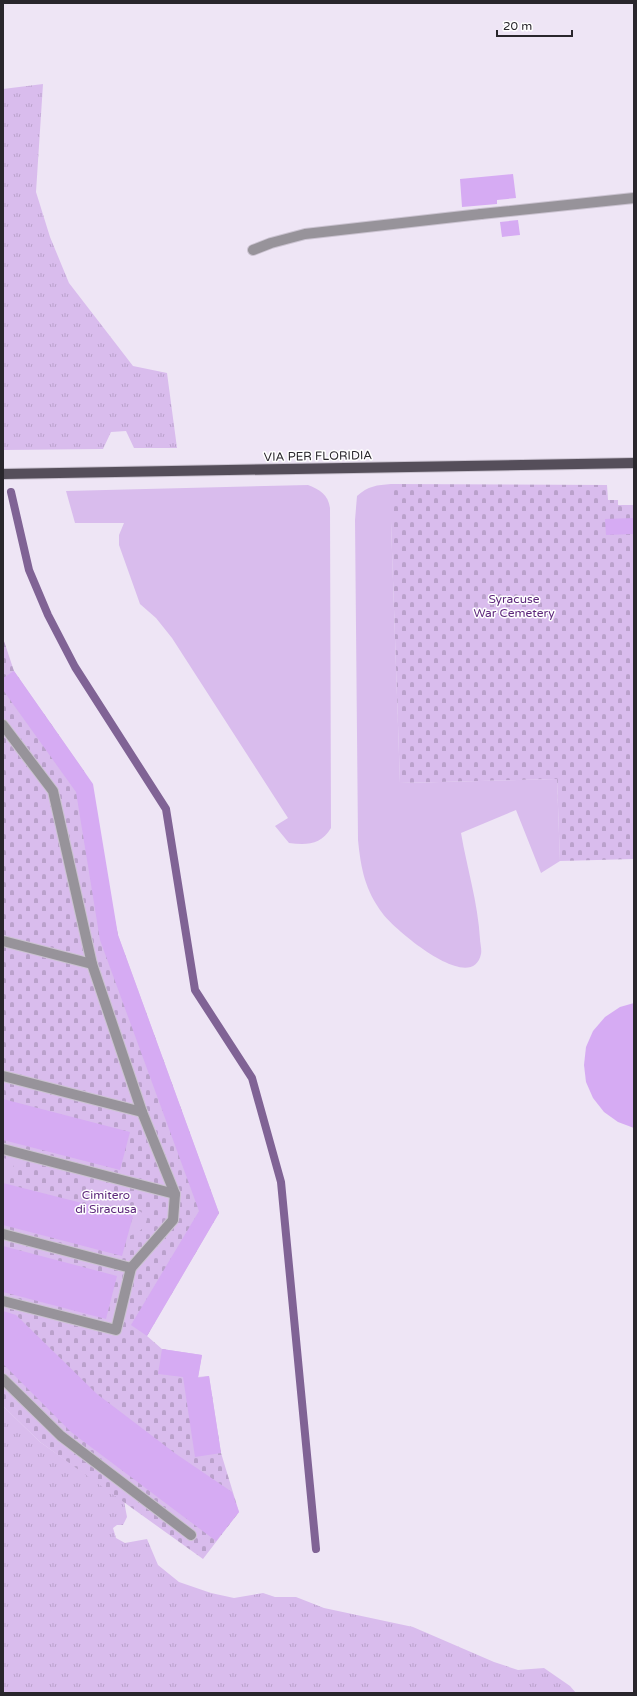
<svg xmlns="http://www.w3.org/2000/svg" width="637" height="1696" font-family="'Varela Round',sans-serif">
<defs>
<pattern id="grass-tufts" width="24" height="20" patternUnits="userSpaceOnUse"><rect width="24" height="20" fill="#d9bced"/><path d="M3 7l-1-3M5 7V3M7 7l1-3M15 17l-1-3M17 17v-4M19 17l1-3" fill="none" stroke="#baa1cb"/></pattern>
<pattern id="cemetery-stones" width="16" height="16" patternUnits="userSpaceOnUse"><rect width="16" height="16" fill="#d9bced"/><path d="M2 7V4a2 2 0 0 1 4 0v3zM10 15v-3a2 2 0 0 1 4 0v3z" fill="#baa1cb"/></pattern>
</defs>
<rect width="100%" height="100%" fill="#eee5f5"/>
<g fill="url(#grass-tufts)">
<polygon points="43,84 36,192 50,237 69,283 133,366 167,373 177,448 134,448 126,431 111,432 103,449 3,450 3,89"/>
<polygon points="3,1406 40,1442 124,1501 127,1517 123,1525 117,1525 113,1528 116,1538 125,1543 147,1539 158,1565 179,1582 211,1593 234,1598 263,1593 275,1597 296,1597 324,1608 413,1627 494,1662 518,1670 544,1668 570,1686 576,1693 3,1693"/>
</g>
<g fill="url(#cemetery-stones)">
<polygon points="391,484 607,485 608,500 618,500 618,505 634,505 634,859 560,861 557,779 400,783 391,522"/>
<polygon points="3,638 14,671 84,771 118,935 219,1213 147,1336 162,1349 202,1355 198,1377 209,1376 221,1453 239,1512 203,1559 40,1442 3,1406"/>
</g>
<g fill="#d9bced">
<path d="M 391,484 L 391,522 L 400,783 L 557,779 L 560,861 L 541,873 L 516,810 L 461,833 C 467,868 478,903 480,939 C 480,943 482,949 481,954 C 472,996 394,929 383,914 C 365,890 361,869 358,840 L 355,520 L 357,496 C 368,486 377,485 391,484 Z"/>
<path d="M 308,485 C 320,490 328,494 330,508 L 331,828 C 321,845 307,845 289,843 L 275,826 L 288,818 L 172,638 L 156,618 L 140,604 L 119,545 L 119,535 L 124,523 L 75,523 L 66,491 Z"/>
<polygon points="3,1158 15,1161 9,1184 3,1183"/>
<path d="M 94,1181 L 144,1214 L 147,1219 C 145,1230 137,1233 127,1237 L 133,1216 L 88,1204 Z"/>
</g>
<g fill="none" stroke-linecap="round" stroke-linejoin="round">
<polyline stroke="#806395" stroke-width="8" points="11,492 29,570 48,615 75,667 166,809 195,990 252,1078 281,1182 316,1549"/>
</g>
<g fill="#d6abf3">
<polygon points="513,174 516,198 497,200 497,204 462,207 460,179"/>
<polygon points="518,220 520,235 502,237 500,222"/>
<polygon points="634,518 634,534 606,535 605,519"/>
<polygon points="14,671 93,784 118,935 219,1213 147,1336 131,1325 199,1211 100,940 76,792 3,690 3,678"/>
<polygon points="634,1003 634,1128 618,1122 604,1112 593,1098 586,1082 584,1065 586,1047 593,1031 605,1017 620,1007"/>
<polygon points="3,1099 130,1132 120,1170 3,1140"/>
<polygon points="3,1183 133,1216 122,1256 3,1225"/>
<polygon points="3,1246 117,1276 106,1319 3,1292"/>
<polygon points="3,1311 16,1315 97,1394 176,1454 232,1492 239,1512 216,1541 71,1432 3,1364"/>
<polygon points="162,1349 202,1355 198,1378 209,1376 221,1453 195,1457 183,1377 158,1374"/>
</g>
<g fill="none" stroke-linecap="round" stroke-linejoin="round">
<defs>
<g id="lane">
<polyline points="253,250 271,243 305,234 481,214"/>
<polyline points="3,725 53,791 92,964 142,1112 175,1194 173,1220 131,1268 116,1330 3,1301"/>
<polyline points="3,941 92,964"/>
<polyline points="3,1076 142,1112"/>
<polyline points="3,1149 175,1194"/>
<polyline points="3,1234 131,1268"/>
<polyline points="3,1379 61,1436 191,1535"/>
</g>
<polyline id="street" points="481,214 634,198"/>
<polyline id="primary" points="3,474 634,463"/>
</defs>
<use href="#lane" stroke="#cbc3d1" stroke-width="12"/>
<use href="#street" stroke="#cbc3d1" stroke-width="12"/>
<use href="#primary" stroke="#cbc3d1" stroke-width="12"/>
<use href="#lane" stroke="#97939a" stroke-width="10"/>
<use href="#street" stroke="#97939a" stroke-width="10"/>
<use href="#primary" stroke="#554e5a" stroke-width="10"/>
</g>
<g text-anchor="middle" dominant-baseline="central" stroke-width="3" stroke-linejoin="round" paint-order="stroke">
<g font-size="12" fill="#29262c" stroke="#fff">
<text transform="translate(318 456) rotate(-1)">VIA PER FLORIDIA</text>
</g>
<g font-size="12" fill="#5d287b" stroke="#fff">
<text x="514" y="599">Syracuse<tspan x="514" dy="14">War Cemetery</tspan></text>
<text x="106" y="1195">Cimitero<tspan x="106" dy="14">di Siracusa</tspan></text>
</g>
</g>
<rect width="637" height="1696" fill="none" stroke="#29262c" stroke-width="8"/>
<path d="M497 30v6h75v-6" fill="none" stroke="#29262c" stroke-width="2"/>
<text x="503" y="30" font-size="12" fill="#29262c" stroke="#ffffff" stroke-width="3" paint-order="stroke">20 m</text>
</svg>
